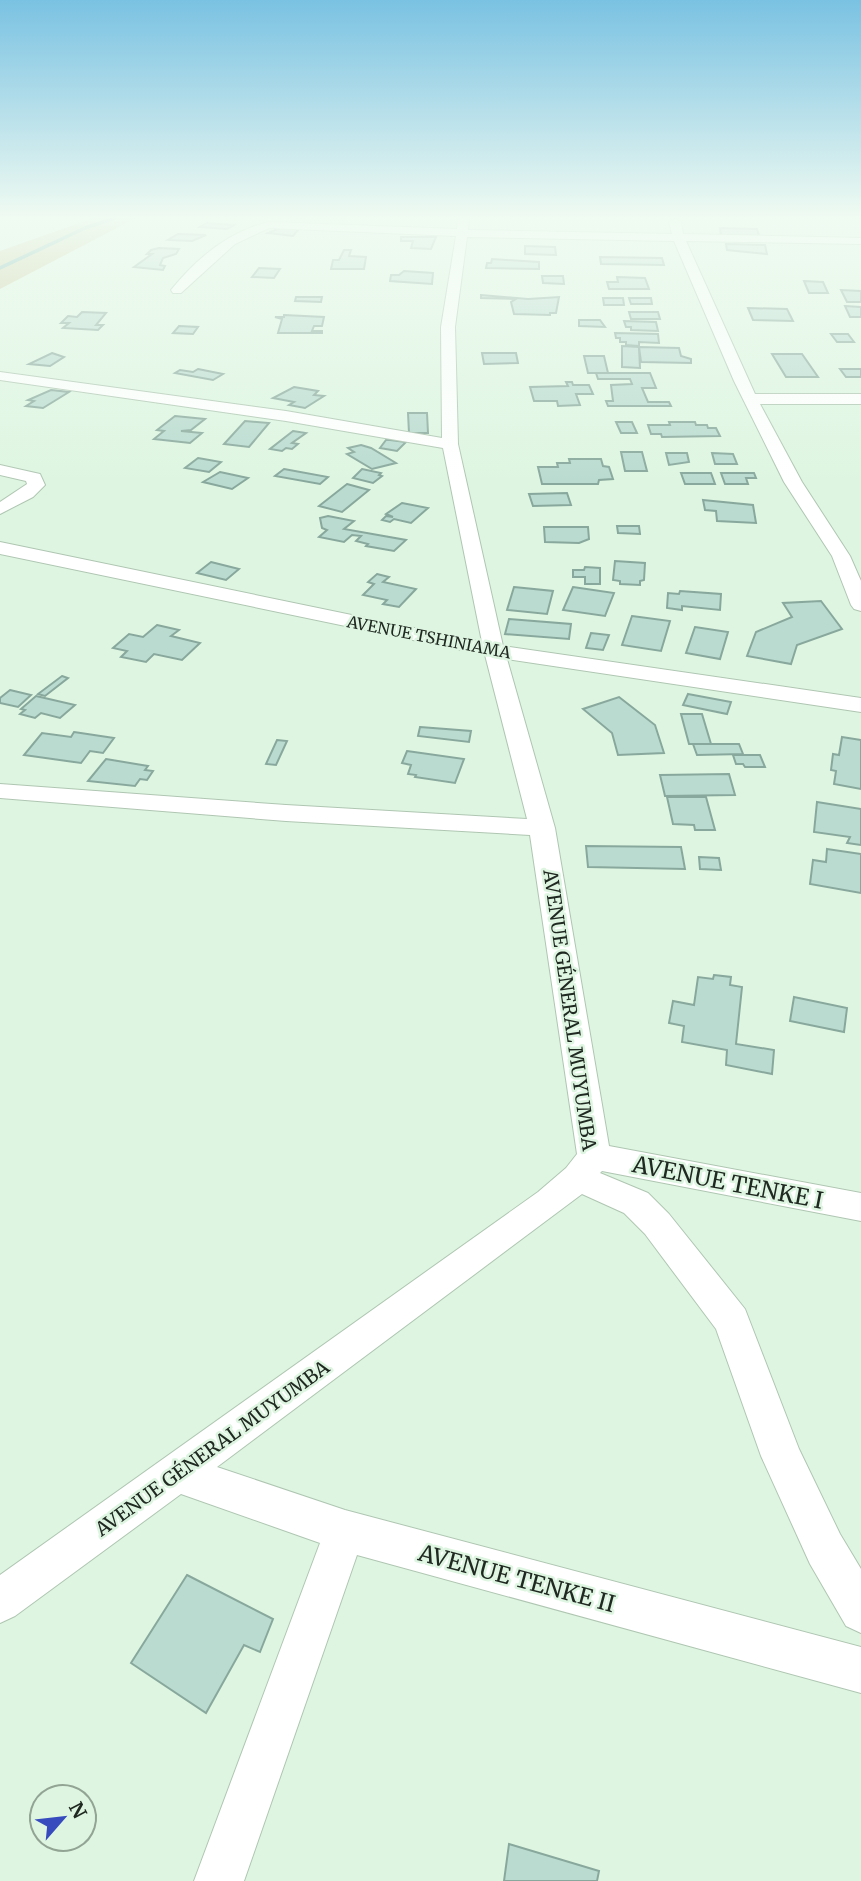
<svg xmlns="http://www.w3.org/2000/svg" width="861" height="1881" font-family="Merriweather,serif">
<rect width="100%" height="100%" fill="#def6e1"/>
<polygon fill="#cbc495" points="93,218 136,218 0,289 0,251"/>
<g fill="none" stroke-linecap="round" stroke-linejoin="round">
<polyline stroke="#5ca2a1" stroke-width="3.5" points="0,268 85,228 115,218"/>
</g>
<g fill="#badbd0" stroke="#89a89d" stroke-width="2">
<polygon points="207,223 234,225 227,229 200,227"/>
<polygon points="280,228 299,229 293,236 268,233"/>
<polygon points="720,228 757,229 759,236 721,235"/>
<polygon points="178,234 206,235 192,241 168,240"/>
<polygon points="401,237 436,237 431,249 411,248 413,241 401,241"/>
<polygon points="726,244 765,245 767,254 727,250"/>
<polygon points="525,246 555,247 556,255 525,254"/>
<polygon points="159,248 179,249 176,254 163,258 160,265 165,266 163,270 134,267 152,254 147,254 151,250"/>
<polygon points="344,250 351,250 349,256 366,257 364,269 331,269 333,260 339,260"/>
<polygon points="600,257 662,258 664,265 601,264"/>
<polygon points="492,259 539,262 539,269 486,268 487,263 491,263"/>
<polygon points="259,268 280,269 274,278 252,277"/>
<polygon points="404,271 433,273 432,284 390,281 391,275 399,275"/>
<polygon points="542,276 563,276 564,284 543,283"/>
<polygon points="617,277 645,278 649,289 609,289 607,282 618,282"/>
<polygon points="804,281 823,282 828,293 809,293"/>
<polygon points="841,290 861,291 861,302 847,302"/>
<polygon points="481,295 528,299 559,297 556,313 550,313 550,315 514,314 511,302 516,299 481,298"/>
<polygon points="296,297 322,297 321,302 295,301"/>
<polygon points="603,298 623,298 624,305 604,305"/>
<polygon points="629,298 651,298 652,304 631,304"/>
<polygon points="845,306 861,307 861,317 850,317"/>
<polygon points="748,308 787,309 793,321 753,320"/>
<polygon points="82,312 106,313 96,325 103,325 98,330 63,328 69,323 61,323 68,316 77,317"/>
<polygon points="629,312 658,312 660,319 631,319"/>
<polygon points="284,315 324,317 322,326 314,326 312,331 322,331 322,333 278,333 282,319 275,317 284,317"/>
<polygon points="579,320 600,320 605,327 579,326"/>
<polygon points="624,321 656,322 658,331 631,330 631,327 626,327"/>
<polygon points="179,326 198,327 193,334 173,333"/>
<polygon points="615,333 658,334 659,343 639,342 639,346 626,345 626,342 620,342 620,338 616,338"/>
<polygon points="831,334 848,334 854,342 837,342"/>
<polygon points="622,346 639,347 640,368 622,367"/>
<polygon points="639,347 679,348 681,356 691,359 691,363 641,362"/>
<polygon points="52,353 64,357 50,366 29,364"/>
<polygon points="482,353 516,353 518,363 484,364"/>
<polygon points="772,354 802,354 818,377 786,377"/>
<polygon points="584,356 604,356 608,373 588,373"/>
<polygon points="198,369 223,374 213,380 175,373 180,370 193,372"/>
<polygon points="840,369 861,369 861,377 846,377"/>
<polygon points="596,373 650,373 656,388 642,388 648,402 669,402 671,406 608,406 606,401 613,401 611,385 632,384 630,379 598,379"/>
<polygon points="566,382 572,382 573,385 589,385 593,394 576,394 580,405 558,406 557,401 534,401 530,387 568,386"/>
<polygon points="294,387 318,391 314,395 324,396 305,408 289,405 294,402 273,398"/>
<polygon points="51,390 69,392 43,408 26,406 34,401 28,400"/>
<polygon points="408,413 427,413 428,433 409,433"/>
<polygon points="175,416 205,419 191,430 181,431 202,433 190,443 154,439 164,431 157,430"/>
<polygon points="245,421 269,423 249,447 224,444"/>
<polygon points="616,422 632,422 637,433 621,433"/>
<polygon points="669,422 695,422 696,425 707,425 708,428 716,428 720,436 662,437 661,434 651,434 648,425 670,425"/>
<polygon points="293,431 306,433 292,443 298,444 292,449 286,448 282,451 270,449"/>
<polygon points="386,440 390,440 406,442 397,451 380,448"/>
<polygon points="361,445 371,448 396,463 372,469 347,454 354,452 348,448"/>
<polygon points="621,452 642,452 647,471 625,471"/>
<polygon points="666,453 687,453 689,462 669,465"/>
<polygon points="712,453 733,454 737,464 715,464"/>
<polygon points="198,458 221,462 209,472 185,468"/>
<polygon points="569,459 601,459 603,466 609,467 613,479 599,480 598,484 542,484 538,467 558,467 557,463 570,463"/>
<polygon points="284,469 328,477 320,484 275,476"/>
<polygon points="362,469 381,473 379,475 382,476 373,483 353,478"/>
<polygon points="220,472 248,478 232,489 203,482"/>
<polygon points="681,473 711,473 715,484 685,484"/>
<polygon points="721,473 754,473 756,478 746,478 748,484 725,484"/>
<polygon points="347,484 369,490 342,512 319,506"/>
<polygon points="567,493 571,505 533,506 529,494"/>
<polygon points="703,500 753,505 756,523 717,521 716,511 705,510"/>
<polygon points="402,503 428,508 411,523 394,519 390,522 382,520 386,516 393,517 386,514"/>
<polygon points="328,516 354,521 344,529 406,540 394,551 366,546 368,544 356,541 361,536 352,535 344,542 319,537 327,530 322,528 320,518"/>
<polygon points="617,526 639,526 640,534 618,533"/>
<polygon points="544,527 588,527 589,539 579,543 545,542"/>
<polygon points="615,561 645,563 644,580 640,581 640,585 620,584 620,581 613,580"/>
<polygon points="211,562 239,569 226,580 197,573"/>
<polygon points="585,567 600,568 600,584 585,584 585,577 573,577 573,570 584,570"/>
<polygon points="377,574 389,577 383,582 416,589 399,607 383,604 387,600 363,595 374,584 368,582"/>
<polygon points="514,587 553,591 547,614 507,610"/>
<polygon points="573,587 614,593 605,616 563,610"/>
<polygon points="680,591 721,594 720,610 682,606 682,610 667,608 668,593 679,594"/>
<polygon points="821,601 842,629 797,645 791,664 747,656 756,632 792,617 783,603"/>
<polygon points="632,616 670,621 661,651 622,645"/>
<polygon points="509,619 571,624 569,639 505,634"/>
<polygon points="157,625 179,630 171,636 200,643 182,660 154,654 146,662 121,657 127,651 113,648 129,634 143,637"/>
<polygon points="695,627 728,632 720,659 686,653"/>
<polygon points="591,633 609,635 603,650 586,648"/>
<polygon points="62,676 68,678 45,696 38,694"/>
<polygon points="10,690 31,695 18,707 0,703 0,698"/>
<polygon points="688,694 731,702 727,714 683,705"/>
<polygon points="36,696 75,705 60,718 41,713 35,718 20,714 25,710 21,709"/>
<polygon points="619,697 655,725 664,753 618,755 612,733 583,709"/>
<polygon points="681,714 702,714 711,744 689,744"/>
<polygon points="420,727 471,731 469,742 418,736"/>
<polygon points="74,732 114,738 103,753 90,751 81,763 24,755 42,733 71,737"/>
<polygon points="842,737 861,740 861,789 834,784 836,771 831,770 833,754 839,755"/>
<polygon points="277,740 287,741 276,765 266,764"/>
<polygon points="693,744 739,744 743,754 697,755"/>
<polygon points="407,751 464,759 455,783 415,777 416,775 408,774 411,765 402,763"/>
<polygon points="733,755 760,755 765,767 745,767 743,764 736,764"/>
<polygon points="106,759 148,766 145,770 153,771 147,780 140,779 135,786 88,781"/>
<polygon points="729,774 735,795 665,796 660,775"/>
<polygon points="667,797 706,797 715,830 695,830 694,825 673,824"/>
<polygon points="817,802 861,809 861,845 847,843 850,837 814,832"/>
<polygon points="586,846 681,847 685,869 588,867"/>
<polygon points="827,849 861,854 861,893 810,884 813,860 826,862"/>
<polygon points="699,857 719,858 721,870 700,869"/>
<polygon points="714,975 731,977 730,985 742,987 736,1044 774,1050 772,1074 726,1065 727,1050 682,1042 684,1026 669,1023 673,1001 694,1005 698,977 713,979"/>
<polygon points="794,997 847,1008 844,1032 790,1021"/>
<polygon points="187,1575 273,1619 260,1652 244,1645 206,1713 131,1663"/>
<polygon points="509,1844 599,1871 597,1881 504,1881"/>
</g>
<g fill="none" stroke-linecap="round" stroke-linejoin="round">
<defs>
<g id="minor">
<path d="M 458,218 L 469,218 L 468,230 L 672,234 L 669,222 L 675,219 L 681,222 L 683,234 L 861,238 L 861,244 L 686,241 L 755,394 L 861,394 L 861,404 L 760,404 L 802,482 L 850,556 L 861,581 L 861,611 L 854,609 L 851,605 L 832,556 L 784,482 L 734,381 L 674,241 L 467,237 L 455,327 L 458,444 L 503,646 L 861,698 L 861,712 L 507,659 L 555,828 L 609,1146 L 861,1193 L 861,1221 L 602,1171 L 600,1173 L 648,1193 L 669,1214 L 745,1309 L 799,1449 L 840,1534 L 861,1569 L 861,1633 L 846,1626 L 810,1564 L 761,1456 L 716,1329 L 645,1234 L 624,1213 L 582,1194 L 217,1467 L 345,1510 L 861,1647 L 861,1693 L 357,1555 L 244,1881 L 194,1881 L 320,1543 L 181,1494 L 15,1616 L 0,1623 L 0,1575 L 538,1192 L 566,1168 L 577,1154 L 530,835 L 286,821 L 0,798 L 0,784 L 286,805 L 527,819 L 485,655 L 0,554 L 0,542 L 482,642 L 443,448 L 286,421 L 0,380 L 0,372 L 286,411 L 442,438 L 441,327 L 456,236 L 269,228 L 235,244 L 181,293 L 173,293 L 171,290 C 196,259 229,231 269,222 L 457,229 Z"/>
<polygon points="0,465 40,474 45,485 33,497 0,514 0,502 27,484 26,481 0,475"/>
</g>
</defs>
<use href="#minor" stroke="#afc6b2" stroke-width="2"/>
<use href="#minor" fill="#fff" fill-rule="evenodd"/>
</g>
<linearGradient id="sky" x2="0" y2="1"><stop stop-color="#7ac2e2"/><stop offset="0.45" stop-color="#f0fbf2"/><stop offset="1" stop-color="#f0fbf2" stop-opacity="0"/></linearGradient>
<rect width="861" height="482" fill="url(#sky)"/>
<g text-anchor="middle" dominant-baseline="central" stroke-width="5" stroke-linejoin="round" paint-order="stroke">
<g font-size="16" fill="#202921" stroke="#def6e1">
<text transform="translate(429 637) rotate(11)">AVENUE TSHINIAMA</text>
</g>
<g font-size="19" fill="#202921" stroke="#def6e1">
<text transform="translate(570 1010) rotate(82)">AVENUE GÉNERAL MUYUMBA</text>
<text transform="translate(212 1448) rotate(-36)">AVENUE GÉNERAL MUYUMBA</text>
</g>
<g font-size="23" fill="#202921" stroke="#def6e1">
<text transform="translate(728 1182) rotate(11)">AVENUE TENKE I</text>
<text transform="translate(517 1578) rotate(15)">AVENUE TENKE II</text>
</g>
</g>
<g transform="translate(63 1818) rotate(62)"><circle r="33" fill="#def6e1" stroke="#92a494" stroke-width="2"/>
<path d="M0-5L12 26L0 18L-12 26Z" fill="#374bbe"/>
<text y="-10" font-size="19" font-weight="bold" text-anchor="middle" fill="#202921">N</text>
</g>
</svg>
